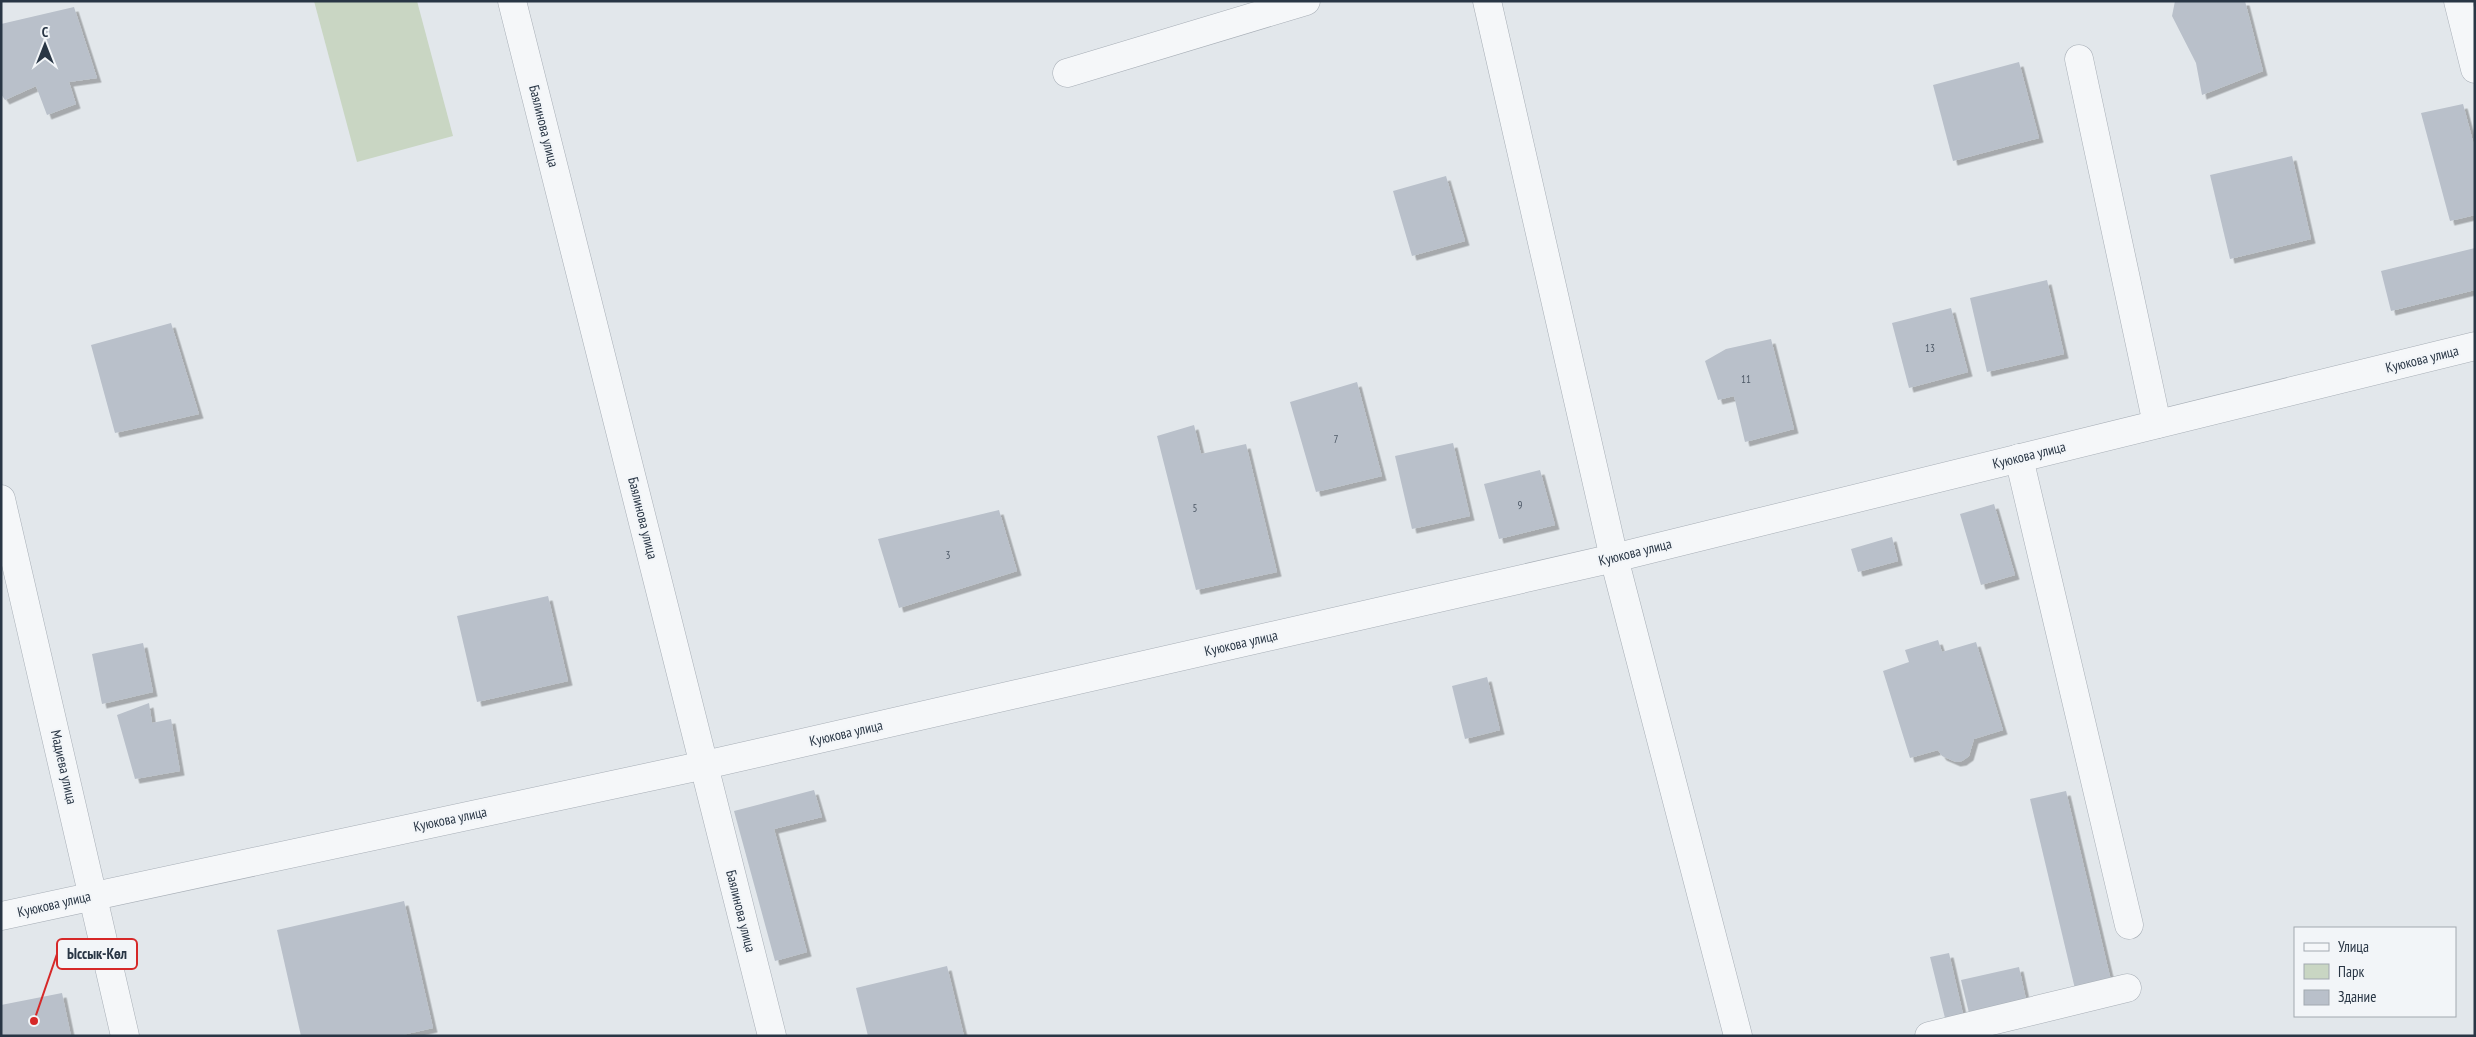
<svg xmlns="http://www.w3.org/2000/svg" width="2476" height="1037" font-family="'PT Sans Narrow',sans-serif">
<defs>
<filter id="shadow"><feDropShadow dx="4.5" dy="4.5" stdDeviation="0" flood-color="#0004"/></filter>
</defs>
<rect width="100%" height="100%" fill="#e2e7eb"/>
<polygon fill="#c9d6c3" points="314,1 417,1 453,136 357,162"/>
<g fill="#b9c0ca" filter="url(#shadow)">
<polygon points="2175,1 2245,1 2263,71 2202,95 2196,63 2172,16"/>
<polygon points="74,7 97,78 69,82 76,104 47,115 36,86 5,100 1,94 1,24"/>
<polygon points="2019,62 2039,138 1953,161 1933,85"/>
<polygon points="2463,104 2475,149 2475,215 2450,221 2421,113"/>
<polygon points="2292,156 2311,239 2230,259 2210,175"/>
<polygon points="1446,176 1465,241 1412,256 1393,191"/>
<polygon points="2475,248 2475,290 2391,311 2381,271"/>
<polygon points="2047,280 2064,354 1987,372 1970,298"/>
<polygon points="1951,308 1968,372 1909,388 1892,323"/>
<polygon points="171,323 199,414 115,433 91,345"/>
<polygon points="1771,339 1794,429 1745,442 1734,396 1718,400 1705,361 1726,349"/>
<polygon points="1357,382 1382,476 1316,492 1290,402"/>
<polygon points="1194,425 1201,454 1246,444 1277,572 1196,590 1157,436"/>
<polygon points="1453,443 1470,516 1412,529 1395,456"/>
<polygon points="1540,470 1555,525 1499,539 1484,484"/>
<polygon points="1994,504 2015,575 1981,585 1960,514"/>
<polygon points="999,510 1017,571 899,608 878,539"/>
<polygon points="1892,537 1898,561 1858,572 1851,549"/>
<polygon points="548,596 568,681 477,702 457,616"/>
<polygon points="1938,640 1942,652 1976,642 2003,730 1974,739 1969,756 1962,761 1956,762 1942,756 1938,750 1910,758 1883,671 1909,662 1905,650"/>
<polygon points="143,643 153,692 102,704 92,654"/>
<polygon points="1487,677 1500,730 1465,739 1452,686"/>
<polygon points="149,703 152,723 171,719 180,771 135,779 117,715"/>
<polygon points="814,790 822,817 774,829 807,952 775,961 734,811"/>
<polygon points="2066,791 2112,985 2076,993 2030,799"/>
<polygon points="404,901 433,1028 398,1036 301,1036 277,930"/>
<polygon points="1949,953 1963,1014 1945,1018 1930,957"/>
<polygon points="947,966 964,1036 868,1036 856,988"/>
<polygon points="2019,967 2027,1004 1970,1017 1961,980"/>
<polygon points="62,993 71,1036 1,1036 1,1005"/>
</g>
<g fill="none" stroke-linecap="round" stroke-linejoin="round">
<defs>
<g id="minor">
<polyline points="512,1 772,1036"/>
<polyline points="1487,1 1614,558 1738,1036"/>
<polyline points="2458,1 2475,69"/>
<polyline points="2079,59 2157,424"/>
<polyline points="1067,73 1306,1"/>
<polyline points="2019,458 2129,925"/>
<polyline points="1,499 125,1036"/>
<polyline points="1,916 705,765 1614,558 2475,346"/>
<polyline points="1929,1036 2127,988"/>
</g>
</defs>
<use href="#minor" stroke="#a7aeb6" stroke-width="29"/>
<use href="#minor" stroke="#f5f7f9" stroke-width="28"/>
</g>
<g text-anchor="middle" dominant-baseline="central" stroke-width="4" stroke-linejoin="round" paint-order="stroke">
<g font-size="11" fill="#4d5866">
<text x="1930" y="348">13</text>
<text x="1746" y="379">11</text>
<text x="1336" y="439">7</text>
<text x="1520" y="505">9</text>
<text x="1195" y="508">5</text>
<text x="948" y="555">3</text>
</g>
<g font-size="14" fill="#293645" stroke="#f2f5f8">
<text transform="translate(544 126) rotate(76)">Баялинова улица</text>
<text transform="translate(2422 359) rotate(-14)">Куюкова улица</text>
<text transform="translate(2029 455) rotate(-14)">Куюкова улица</text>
<text transform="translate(643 518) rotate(76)">Баялинова улица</text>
<text transform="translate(1635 552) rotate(-14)">Куюкова улица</text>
<text transform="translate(1241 643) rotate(-13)">Куюкова улица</text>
<text transform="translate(846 733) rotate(-13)">Куюкова улица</text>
<text transform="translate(64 767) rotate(77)">Мадиева улица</text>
<text transform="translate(450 819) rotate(-12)">Куюкова улица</text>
<text transform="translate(54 904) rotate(-13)">Куюкова улица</text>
<text transform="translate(741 911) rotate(76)">Баялинова улица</text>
</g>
</g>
<path fill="none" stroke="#d62828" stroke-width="2" d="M34 1021L57 954"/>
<circle fill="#d62828" stroke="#f2f5f8" stroke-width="2" cx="34" cy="1021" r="5"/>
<rect fill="#f2f5f8" stroke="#d62828" stroke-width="2" x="57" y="939" width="80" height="30" rx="5"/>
<g font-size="15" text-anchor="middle" font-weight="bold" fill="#293645">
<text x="97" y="959">Ыссык-Көл</text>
</g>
<rect width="2476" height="1037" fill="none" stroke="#293645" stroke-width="5"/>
<rect x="2294" y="927" width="162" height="90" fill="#f2f5f8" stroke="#a2a9b0"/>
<rect x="2304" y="943" width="25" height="8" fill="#f5f7f9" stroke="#a2a9b0"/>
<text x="2338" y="952" font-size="15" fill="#293645">Улица</text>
<rect x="2304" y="964" width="25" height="15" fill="#c9d6c3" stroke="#a2a9b0"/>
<text x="2338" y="977" font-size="15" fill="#293645">Парк</text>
<rect x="2304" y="990" width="25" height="15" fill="#b9c0ca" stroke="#a2a9b0"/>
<text x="2338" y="1002" font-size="15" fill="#293645">Здание</text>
<g transform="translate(45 45)" stroke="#f2f5f8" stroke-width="4" paint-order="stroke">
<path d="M0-4L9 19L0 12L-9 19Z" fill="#293645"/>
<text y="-8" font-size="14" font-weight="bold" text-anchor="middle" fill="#293645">С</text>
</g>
</svg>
